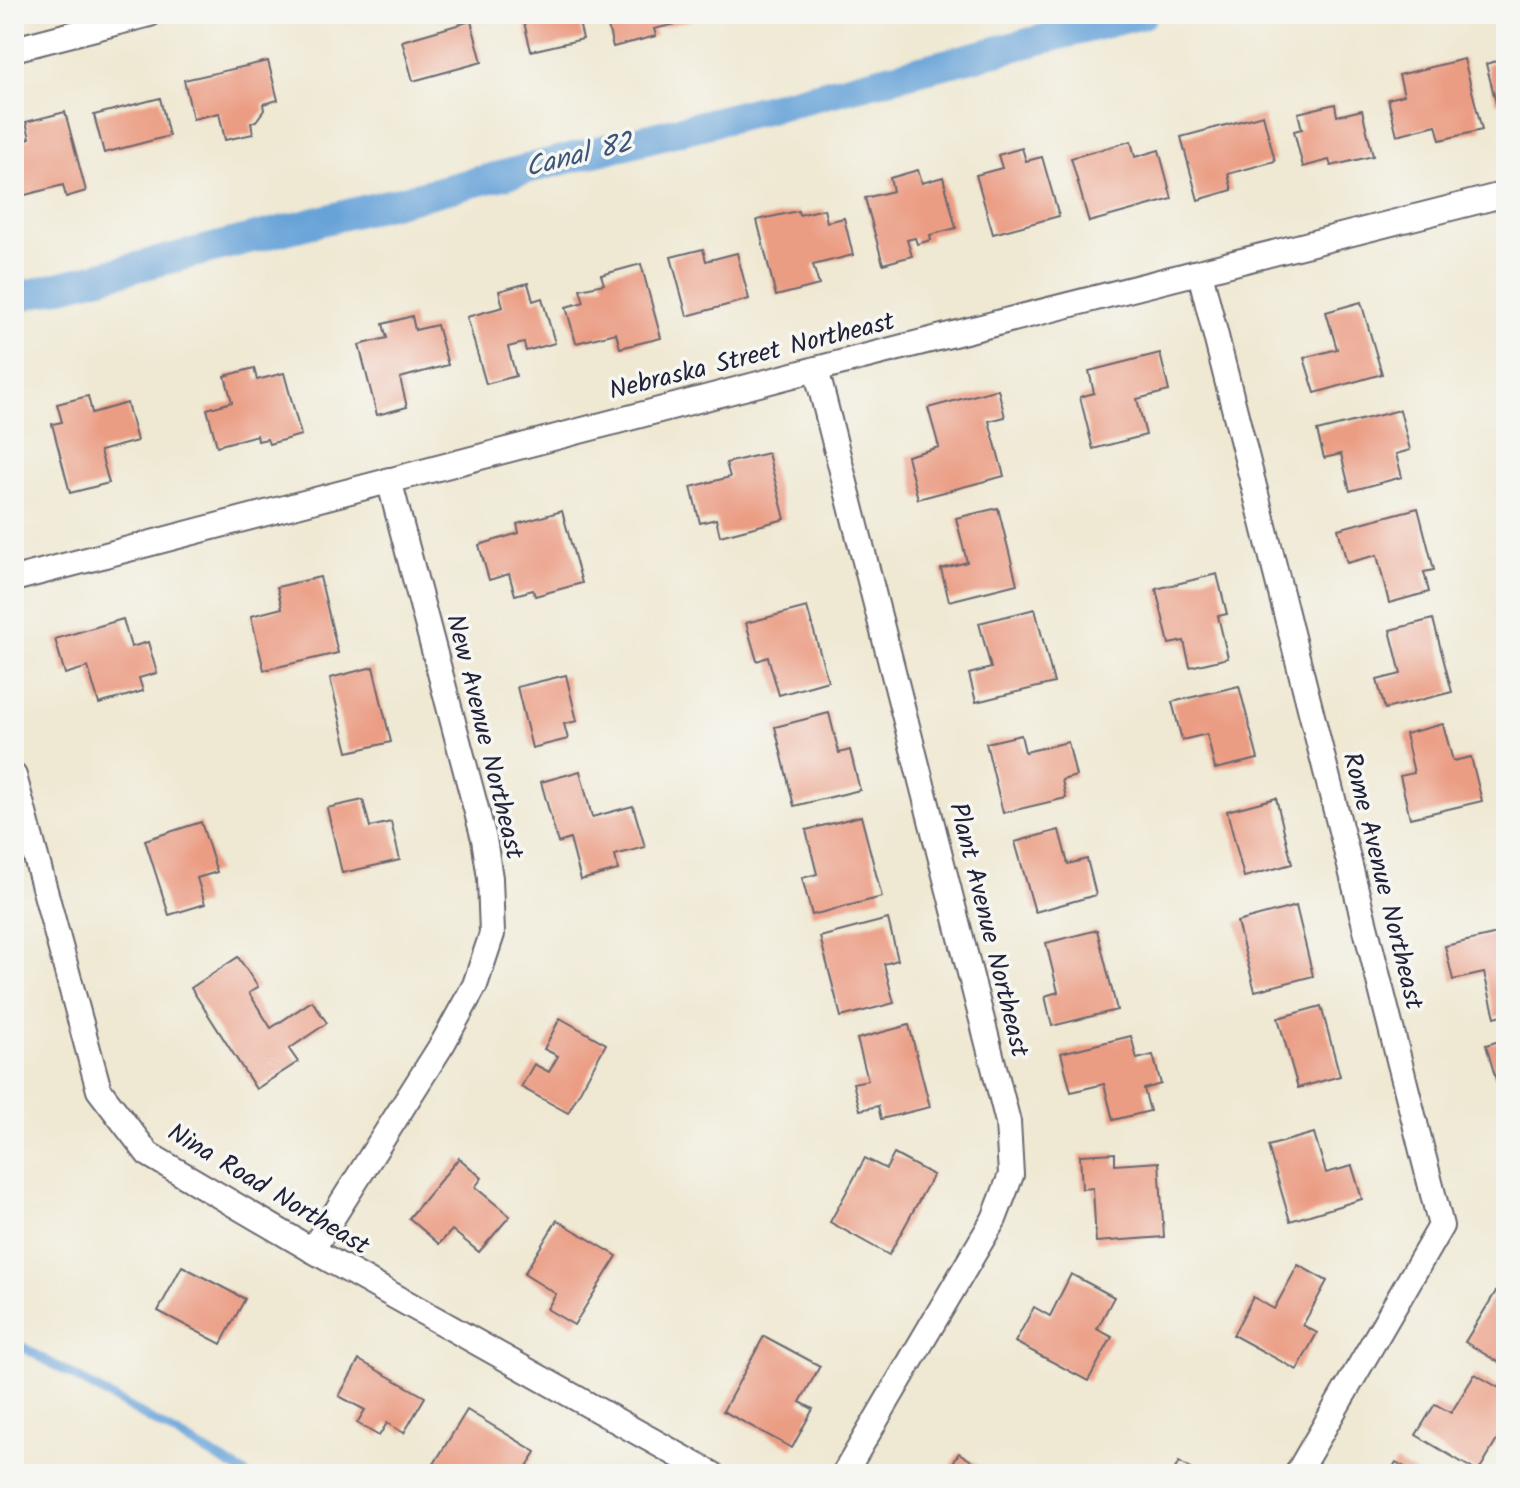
<svg xmlns="http://www.w3.org/2000/svg" width="1520" height="1488" font-family="Kalam,sans-serif">
<rect width="100%" height="100%" fill="#f6f6f2"/>
<filter id="ink" filterUnits="userSpaceOnUse"><feTurbulence type="fractalNoise" baseFrequency=".0125" numOctaves="2"/><feDisplacementMap in="SourceGraphic" scale="16" xChannelSelector="R" yChannelSelector="G"/><feConvolveMatrix kernelMatrix="1 2 1 2 8 2 1 2 1" color-interpolation-filters="sRGB"/></filter>
<filter id="wash" filterUnits="userSpaceOnUse"><feTurbulence type="fractalNoise" baseFrequency=".006" numOctaves="4" result="noise"/><feDisplacementMap in="SourceGraphic" scale="32" xChannelSelector="R" yChannelSelector="G"/><feGaussianBlur stdDeviation="1.8" result="paint"/><feColorMatrix in="noise" values="0 0 0 0 0 0 0 0 0 0 0 0 0 0 0 0 0 1.4 0 .05"/><feComposite in="paint" operator="in"/></filter>
<g filter="url(#wash)">
<rect width="100%" height="100%" fill="#efe8d2"/>
<g fill="none" stroke-linecap="round" stroke-linejoin="round">
<polyline stroke="#68a3d8" stroke-width="9" points="14,1342 246,1474"/>
<polyline stroke="#68a3d8" stroke-width="30" points="14,298 1143,14"/>
</g>
<g id="blocks">
<g fill="#eb9d84">
<polygon points="522,14 577,14 583,39 531,51"/>
<polygon points="605,14 692,14 693,20 654,29 656,36 613,47"/>
<polygon points="471,21 482,62 413,81 402,41"/>
<polygon points="1506,58 1506,100 1496,103 1486,64"/>
<polygon points="1464,59 1482,130 1440,140 1436,125 1397,135 1388,99 1404,95 1399,75"/>
<polygon points="268,61 278,100 263,104 264,110 256,121 251,123 253,134 225,140 219,113 193,119 184,80"/>
<polygon points="160,98 169,136 104,153 94,115"/>
<polygon points="1335,104 1337,116 1362,110 1373,156 1331,166 1329,160 1303,167 1294,131 1302,129 1298,113"/>
<polygon points="65,112 86,191 66,197 63,185 14,198 14,143 30,138 26,122"/>
<polygon points="1263,115 1275,161 1228,174 1232,190 1198,200 1181,137"/>
<polygon points="1131,141 1135,157 1159,150 1172,199 1089,222 1071,158"/>
<polygon points="1022,148 1026,161 1042,157 1059,216 993,234 976,175 1002,168 998,155"/>
<polygon points="918,170 922,183 943,177 956,228 930,235 931,240 917,244 915,238 907,240 912,256 883,264 865,198 893,191 890,178"/>
<polygon points="824,209 827,222 844,218 853,255 813,265 819,285 776,296 757,220 798,211 799,215"/>
<polygon points="703,249 706,261 737,253 749,299 687,316 671,257"/>
<polygon points="641,264 661,338 620,348 616,333 576,343 566,307 584,302 580,289 604,284 601,275"/>
<polygon points="528,283 533,301 542,298 555,343 526,351 524,343 508,347 516,376 486,384 467,317 503,307 499,291"/>
<polygon points="1361,302 1382,374 1315,393 1304,358 1337,349 1326,312"/>
<polygon points="412,316 415,330 437,325 448,365 400,378 407,407 377,415 359,345 387,338 383,324"/>
<polygon points="1160,353 1169,391 1137,399 1146,435 1093,449 1080,397 1094,393 1089,371"/>
<polygon points="254,368 257,380 284,373 301,435 269,444 267,439 258,441 257,435 217,446 207,409 232,402 225,376"/>
<polygon points="998,389 1005,417 989,421 1004,476 918,499 907,456 939,447 928,408"/>
<polygon points="88,396 92,413 127,403 137,441 100,451 109,483 70,493 52,424 62,422 57,404"/>
<polygon points="1400,410 1410,450 1396,454 1402,477 1350,491 1341,454 1324,458 1317,431"/>
<polygon points="768,453 785,519 720,536 716,519 700,523 691,487 730,477 726,463"/>
<polygon points="998,508 1017,584 949,601 941,569 967,562 956,518"/>
<polygon points="1418,508 1434,570 1424,572 1429,592 1389,603 1377,555 1347,563 1338,529"/>
<polygon points="562,511 582,583 535,596 533,590 515,595 509,574 489,580 479,545 519,533 517,524"/>
<polygon points="1217,574 1227,614 1218,616 1228,658 1190,667 1184,641 1169,644 1156,589"/>
<polygon points="320,577 338,653 264,670 251,616 282,608 277,587"/>
<polygon points="807,607 828,681 779,695 768,657 757,661 746,623"/>
<polygon points="1035,609 1054,683 976,702 969,674 991,668 979,623"/>
<polygon points="123,619 131,647 148,642 157,673 139,678 143,691 99,704 88,667 65,674 55,639"/>
<polygon points="1433,619 1452,692 1385,709 1377,680 1401,674 1390,630"/>
<polygon points="373,667 391,742 348,752 330,678"/>
<polygon points="566,675 577,721 564,724 568,739 532,748 517,687"/>
<polygon points="1239,686 1258,759 1215,769 1207,734 1182,740 1172,702"/>
<polygon points="829,713 839,753 850,750 860,790 794,806 775,727"/>
<polygon points="1443,724 1453,761 1471,757 1482,801 1410,818 1400,776 1414,773 1405,734"/>
<polygon points="1021,735 1025,752 1068,742 1076,776 1062,780 1066,798 1003,813 986,743"/>
<polygon points="580,771 592,817 633,806 645,847 615,855 618,870 581,880 570,839 558,843 541,782"/>
<polygon points="1276,798 1292,864 1244,877 1227,811"/>
<polygon points="363,800 370,827 391,822 400,860 342,873 327,808"/>
<polygon points="861,816 882,897 812,915 802,878 817,874 806,830"/>
<polygon points="201,822 217,872 197,878 205,904 169,915 145,840"/>
<polygon points="1059,830 1068,864 1087,859 1096,895 1035,912 1015,842"/>
<polygon points="1296,906 1313,976 1255,991 1237,922"/>
<polygon points="888,919 898,960 884,964 894,1003 841,1017 820,937"/>
<polygon points="1097,930 1117,1010 1052,1026 1045,996 1058,992 1046,943"/>
<polygon points="1506,932 1506,1014 1495,1017 1484,973 1453,980 1445,946"/>
<polygon points="238,957 258,987 249,993 271,1028 312,1001 327,1023 289,1049 298,1062 256,1089 191,988"/>
<polygon points="1321,1006 1340,1076 1298,1088 1278,1018"/>
<polygon points="560,1018 606,1044 568,1113 521,1087 534,1064 549,1072 558,1056 544,1049"/>
<polygon points="909,1025 930,1107 881,1119 878,1106 860,1110 853,1083 868,1080 857,1039"/>
<polygon points="1131,1036 1137,1059 1153,1055 1161,1084 1144,1089 1150,1111 1113,1120 1104,1084 1071,1092 1061,1053"/>
<polygon points="1506,1039 1506,1111 1505,1111 1486,1045"/>
<polygon points="1314,1133 1326,1173 1352,1166 1362,1199 1290,1221 1268,1146"/>
<polygon points="1115,1153 1115,1165 1159,1162 1164,1237 1096,1242 1093,1188 1082,1189 1080,1155"/>
<polygon points="894,1154 933,1175 889,1255 830,1222 865,1158 886,1169"/>
<polygon points="459,1158 482,1178 475,1187 510,1216 479,1252 452,1230 439,1244 409,1218"/>
<polygon points="557,1220 617,1256 574,1325 547,1309 556,1294 524,1274"/>
<polygon points="1298,1265 1327,1281 1303,1325 1317,1333 1297,1370 1233,1335 1253,1297 1274,1309"/>
<polygon points="182,1266 245,1299 221,1344 158,1311"/>
<polygon points="1071,1274 1114,1297 1097,1329 1112,1337 1088,1381 1015,1342 1034,1307 1050,1316"/>
<polygon points="1506,1275 1506,1367 1465,1342"/>
<polygon points="764,1336 820,1366 800,1402 813,1409 792,1448 723,1411"/>
<polygon points="359,1360 425,1397 404,1433 387,1423 379,1436 357,1423 365,1410 339,1396"/>
<polygon points="1475,1374 1506,1392 1506,1417 1504,1421 1506,1425 1478,1472 1416,1435 1435,1404 1451,1413"/>
<polygon points="467,1410 536,1452 522,1474 451,1474 434,1464"/>
<polygon points="959,1453 992,1474 946,1474"/>
<polygon points="1179,1462 1199,1474 1172,1474"/>
<polygon points="1396,1462 1417,1474 1389,1474"/>
</g>
</g>
</g>
<g filter="url(#ink)">
<use href="#blocks" fill-opacity="0" stroke="#6a6770" stroke-width="2"/>
<g fill="none" stroke-linecap="round" stroke-linejoin="round">
<defs>
<g id="minor">
<polyline points="14,49 150,14"/>
<polyline points="1200,273 1441,1226 1297,1474"/>
<polyline points="816,369 1008,1122 1011,1175 994,1219 844,1474"/>
<polyline points="14,579 816,369 1506,194"/>
<polyline points="14,776 99,1090 148,1154 312,1250 712,1474"/>
<polyline points="312,1250 443,1043 475,985 492,934 490,878 484,839 389,480"/>
</g>
</defs>
<use href="#minor" stroke="#6a6770" stroke-width="28"/>
<use href="#minor" stroke="#fff" stroke-width="24"/>
</g>
</g>
<g text-anchor="middle" dominant-baseline="central" stroke-width="7" stroke-linejoin="round" paint-order="stroke">
<g font-size="26" fill="#22223b" stroke="#f6f6f2">
<text transform="translate(752 357) rotate(-14)">Nebraska Street Northeast</text>
<text transform="translate(484 737) rotate(76)">New Avenue Northeast</text>
<text transform="translate(1382 881) rotate(76)">Rome Avenue Northeast</text>
<text transform="translate(988 930) rotate(76)">Plant Avenue Northeast</text>
<text transform="translate(268 1190) rotate(31)">Nina Road Northeast</text>
</g>
<g font-size="28" font-style="italic" fill="#3e567a" stroke="#f6f6f2">
<text transform="translate(579 156) rotate(-14)">Canal 82</text>
</g>
</g>
<rect width="1520" height="1488" fill="none" stroke="#f6f6f2" stroke-width="48"/>
</svg>
